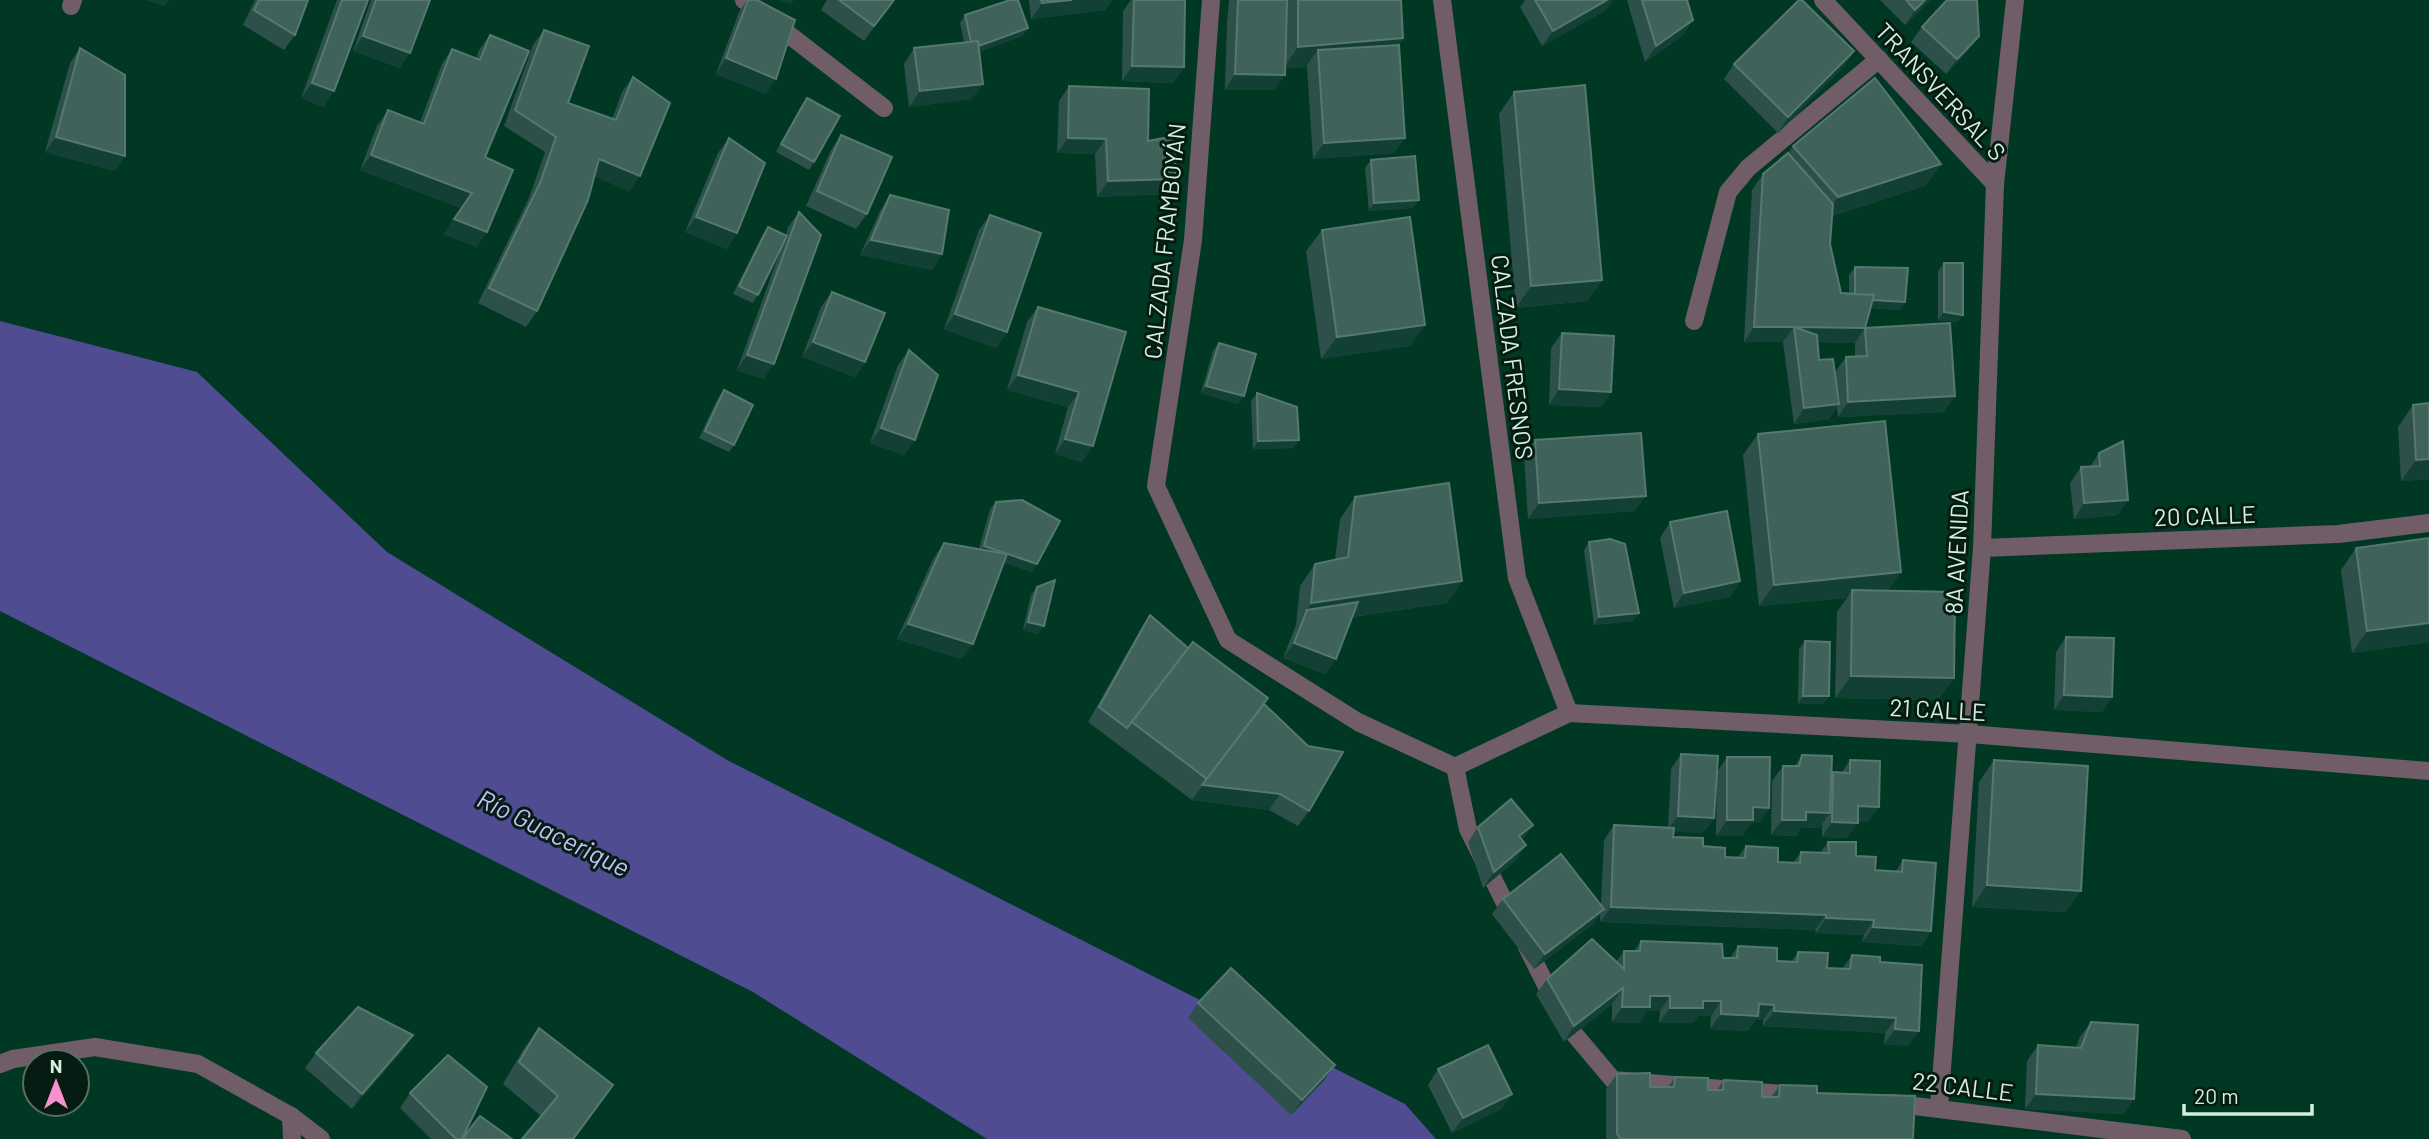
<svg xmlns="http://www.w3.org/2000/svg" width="2429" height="1139" font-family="Barlow,sans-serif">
<rect width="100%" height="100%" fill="#003823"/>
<polygon fill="#4f4c91" points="0,321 197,372 387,552 727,760 1405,1104 1436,1139 987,1139 753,992 0,611"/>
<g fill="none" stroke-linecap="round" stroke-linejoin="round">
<g stroke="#705d68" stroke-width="18">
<polyline points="744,0 884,108"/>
<polyline points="1211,0 1193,240 1156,486 1228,640 1358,722 1455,767"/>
<polyline points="1442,0 1517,578 1569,713"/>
<polyline points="1823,0 1995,184"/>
<polyline points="71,6 73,0"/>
<polyline points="1694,321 1728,192 1748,168 1879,59"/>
<polyline points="1982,548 2338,534 2429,523"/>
<polyline points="1455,767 1569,713 1969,734 2429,771"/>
<polyline points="1455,767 1468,829 1513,919"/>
<polyline points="1527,947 1565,1023 1613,1080 1796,1095"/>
<polyline points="0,1064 13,1059 95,1047 198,1064 291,1116 321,1139"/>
<polyline points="1890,1103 2182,1139"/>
<polyline points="1939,1107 1982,548 1995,184 2015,0"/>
<polyline points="291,1116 292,1139"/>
</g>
</g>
<g fill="#2d514a" fill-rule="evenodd">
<polygon points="255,0 308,0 295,35 284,50 243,25"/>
<polygon points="337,0 368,0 324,107 301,98"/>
<polygon points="371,0 430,0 400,68 353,51"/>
<polygon points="747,0 757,0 766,94 716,74 739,12"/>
<polygon points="827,0 894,0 864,41 821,10"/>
<polygon points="1029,0 1112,0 1105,10 1031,19"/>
<polygon points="1131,0 1185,0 1184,67 1173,83 1122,81 1123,11"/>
<polygon points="1229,0 1401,0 1403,38 1399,45 1394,153 1313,159 1307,67 1285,68 1285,75 1274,90 1225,90 1227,22"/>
<polygon points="1525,0 1613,0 1606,10 1542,46 1520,7"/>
<polygon points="1627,0 1689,0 1687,2 1693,20 1682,36 1645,62"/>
<polygon points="1880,0 1930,0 1905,25"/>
<polygon points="965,15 1028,28 1022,36 979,52 972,99 909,107 904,64 914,48 964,42 960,23"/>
<polygon points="1922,27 1968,51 1946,74 1911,42"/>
<polygon points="544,30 568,103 612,119 622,92 633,77 640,176 629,191 594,176 537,311 526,327 478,303 529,198 545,152 504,126 533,45"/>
<polygon points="490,35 485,157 477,247 444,234 461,208 360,170 377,126 388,110 420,122 442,64 452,49 476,59 479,50"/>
<polygon points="80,48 125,156 114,171 45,152 70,63"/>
<polygon points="1854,51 1844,66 1778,133 1724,79 1734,64"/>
<polygon points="1069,86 1148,141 1176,179 1166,194 1097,197 1095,154 1057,153 1059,101"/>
<polygon points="1514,92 1602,280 1587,301 1516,308 1499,114"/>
<polygon points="807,98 814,162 809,170 776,152 801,106"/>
<polygon points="841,135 867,214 856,229 806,206 831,150"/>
<polygon points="729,138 737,233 727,249 685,232 718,153"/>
<path d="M 1793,146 L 1941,164 L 1925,186 L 1832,216 L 1830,244 L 1841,293 L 1849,294 L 1849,275 L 1855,267 L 1905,302 L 1900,310 L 1871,308 L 1865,328 L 1944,412 L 1838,417 L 1837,407 L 1829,419 L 1794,424 L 1783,342 L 1744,342 L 1752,190 L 1763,174 L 1788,153 ZM 1817,342 L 1855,343 L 1855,356 L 1846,357 L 1835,372 L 1819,360 Z"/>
<polygon points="1371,160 1413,208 1369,211 1365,168"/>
<polygon points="890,195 942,254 932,270 860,255 880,211"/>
<polygon points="799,212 764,379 737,370 781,249 758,295 753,303 733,294 763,234 768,227 786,235 788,227"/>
<polygon points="990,215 1007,332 996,348 944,329 979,230"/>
<polygon points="1322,230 1425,325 1410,346 1321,359 1306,251"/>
<polygon points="1944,263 1958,322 1938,320 1938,271"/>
<polygon points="832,292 865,362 855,377 802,357 821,307"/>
<polygon points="1038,307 1126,332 1082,462 1055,454 1068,407 1007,390 1027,322"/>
<polygon points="1562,333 1611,392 1601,407 1549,405 1551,348"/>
<polygon points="1219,343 1238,404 1201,393 1213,351"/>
<polygon points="909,350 915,440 904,455 870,443 898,365"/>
<polygon points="724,390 734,445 729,452 699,438 718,398"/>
<polygon points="1257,393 1299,440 1293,448 1253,449 1251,401"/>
<polygon points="2429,403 2429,479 2401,481 2398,427 2413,405"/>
<polygon points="1758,434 1887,591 1954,678 1938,700 1835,698 1837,612 1847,598 1759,606 1743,455"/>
<polygon points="1535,440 1635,511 1528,519 1524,455"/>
<polygon points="2099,453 2118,515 2074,519 2070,483 2081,467 2090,467"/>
<polygon points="1355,497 1462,581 1447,603 1352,617 1336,659 1325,674 1283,658 1296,625 1300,586 1315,564 1335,560 1340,519"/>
<polygon points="996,502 1037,564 1031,572 1004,562 962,659 897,639 933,559 944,543 979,549 990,509"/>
<polygon points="1670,522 1740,581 1730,597 1674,608 1660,538"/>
<polygon points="2429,538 2429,642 2352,653 2341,570 2356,548"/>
<polygon points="1589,542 1639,613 1633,621 1594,625 1584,550"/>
<polygon points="1037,587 1038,634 1023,630 1031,595"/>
<polygon points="1150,615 1188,648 1264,704 1309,811 1298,826 1269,810 1192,800 1088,722 1140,630"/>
<polygon points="2066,637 2112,697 2102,712 2054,710 2056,652"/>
<polygon points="1805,641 1829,696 1823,704 1798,704 1799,649"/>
<polygon points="1681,754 1714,818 1703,833 1674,831 1673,837 1703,846 1725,857 1738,857 1746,846 1778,862 1793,863 1801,852 1820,853 1828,842 1856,856 1875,870 1896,871 1903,860 1931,931 1921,946 1862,942 1864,935 1816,933 1815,930 1600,922 1600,914 1593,924 1534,969 1492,914 1503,899 1601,905 1604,840 1614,825 1668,828 1671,769"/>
<polygon points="1802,755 1831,775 1833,772 1842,772 1850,760 1868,822 1858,822 1847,838 1822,837 1822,824 1819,828 1801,827 1796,836 1771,835 1772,781 1783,766 1795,766"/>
<polygon points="1727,757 1769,808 1759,823 1751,823 1742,836 1716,836 1717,772"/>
<polygon points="1994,760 2066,912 1972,907 1979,782"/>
<polygon points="1533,825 1522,840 1516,860 1483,888 1468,842 1478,827"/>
<polygon points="1641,941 1723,958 1730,958 1738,946 1777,961 1791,962 1798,952 1827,968 1842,969 1852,955 1880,962 1908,1046 1884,1044 1885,1033 1763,1026 1763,1020 1756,1019 1748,1031 1710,1029 1711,1016 1698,1016 1693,1023 1659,1023 1660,1011 1647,1011 1639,1023 1612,1022 1612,1004 1564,1042 1536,994 1547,979 1616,962 1624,951 1634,951"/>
<polygon points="1198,1003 1335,1065 1324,1080 1291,1115 1188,1018"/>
<polygon points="2091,1022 2124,1114 2025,1109 2027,1061 2038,1045 2076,1047 2080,1037"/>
<polygon points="539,1028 598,1107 574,1139 522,1139 541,1116 503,1084 523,1050"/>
<polygon points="403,1050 352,1109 305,1068 316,1053"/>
<polygon points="1438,1069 1512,1094 1501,1109 1452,1133 1428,1085"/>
<polygon points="1617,1074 1650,1087 1668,1087 1675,1077 1708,1090 1717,1090 1724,1080 1762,1097 1771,1097 1780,1085 1817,1093 1913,1139 1606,1139 1606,1089"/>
<polygon points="410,1093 462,1139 431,1139 400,1108"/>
</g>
<g fill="#134034">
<polygon points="144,0 169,0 165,6"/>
<polygon points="778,0 794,0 791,4"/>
<polygon points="1072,0 1112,0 1105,10 1031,19 1042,3"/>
<polygon points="1607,0 1613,0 1606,10 1542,46 1553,31"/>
<polygon points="1925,0 1930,0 1905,25 1915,10"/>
<polygon points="1693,20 1682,36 1645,62 1656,46"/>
<polygon points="1028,28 1022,36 967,56 973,48"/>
<polygon points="363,36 410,53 400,68 353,51"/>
<polygon points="1979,36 1968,51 1946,74 1957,59"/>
<polygon points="1403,38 1388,60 1318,50 1307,65 1307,67 1283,69 1298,47"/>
<polygon points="1854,51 1844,66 1778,133 1788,117"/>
<polygon points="726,58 776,79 766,94 716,74"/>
<polygon points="1132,66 1184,67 1173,83 1122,81"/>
<polygon points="1235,74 1285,75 1274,90 1225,90"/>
<polygon points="312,83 334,91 324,107 301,98"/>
<polygon points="983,84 972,99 909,107 920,91"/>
<polygon points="56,137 125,156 114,171 45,152"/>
<polygon points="1068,138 1106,139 1095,154 1057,153"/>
<polygon points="1405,138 1394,153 1313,159 1324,143"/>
<polygon points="371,155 472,193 461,208 360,170"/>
<polygon points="599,159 640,176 629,191 589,174"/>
<polygon points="1941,164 1925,186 1822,219 1838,197"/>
<polygon points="1176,179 1166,194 1097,197 1108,181"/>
<polygon points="1419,200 1413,208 1369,211 1374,203"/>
<polygon points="696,217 737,233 727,249 685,232"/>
<polygon points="454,219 487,232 477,247 444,234"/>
<polygon points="871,240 942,254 932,270 860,255"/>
<polygon points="1602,280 1587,301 1516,308 1531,286"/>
<polygon points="1855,298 1905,302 1900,310 1849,306"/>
<polygon points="1944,312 1963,315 1958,322 1938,320"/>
<polygon points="955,314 1007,332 996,348 944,329"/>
<polygon points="1425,325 1410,346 1321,359 1337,337"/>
<polygon points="1754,327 1794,327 1783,342 1744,342"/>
<polygon points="1794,327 1865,328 1855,343 1796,342"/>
<polygon points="813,342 865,362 855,377 802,357"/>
<polygon points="747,355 774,364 764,379 737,370"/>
<polygon points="1018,375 1079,392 1068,407 1007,390"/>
<polygon points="1206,386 1244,396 1238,404 1201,393"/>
<polygon points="1559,389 1611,392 1601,407 1549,405"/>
<polygon points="1955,396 1944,412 1838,417 1848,402"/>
<polygon points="1839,404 1829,419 1794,424 1804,408"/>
<polygon points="881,428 915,440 904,455 870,443"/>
<polygon points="1065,439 1093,446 1082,462 1055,454"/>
<polygon points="1299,440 1293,448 1253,449 1258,441"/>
<polygon points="2429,459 2429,479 2401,481 2416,460"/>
<polygon points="1646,496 1635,511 1528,519 1539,503"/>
<polygon points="2128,500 2118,515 2074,519 2084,503"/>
<polygon points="984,546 1037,564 1031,572 978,554"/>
<polygon points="1901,572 1886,594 1852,590 1847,598 1759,606 1774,585"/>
<polygon points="1462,581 1447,603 1301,624 1307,610 1311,603"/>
<polygon points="1740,581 1730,597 1674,608 1684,593"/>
<polygon points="1639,613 1633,621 1594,625 1599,617"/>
<polygon points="1028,622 1044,626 1038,634 1023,630"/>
<polygon points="2429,623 2429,642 2352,653 2367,631"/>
<polygon points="908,624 973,644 962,659 897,639"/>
<polygon points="1294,643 1336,659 1325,674 1283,658"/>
<polygon points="1851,676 1954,678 1938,700 1835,698"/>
<polygon points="2064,695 2112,697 2102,712 2054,710"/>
<polygon points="1803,696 1829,696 1823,704 1798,704"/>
<polygon points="1207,779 1280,794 1269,810 1192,800"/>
<polygon points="1858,806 1879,807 1868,822 1848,822"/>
<polygon points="1753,807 1769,808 1759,823 1751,823 1742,836 1716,836 1727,820"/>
<polygon points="1806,812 1830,813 1819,828 1801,827 1796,836 1771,835 1782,820"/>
<polygon points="1678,816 1714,818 1703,833 1667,831"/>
<polygon points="1832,822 1858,823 1847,838 1822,837"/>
<polygon points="1533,825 1522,840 1519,836"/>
<polygon points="1526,845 1516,860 1483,888 1494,872"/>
<polygon points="1987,885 2081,891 2066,912 1972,907"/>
<polygon points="1611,907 1826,915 1815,930 1600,922"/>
<polygon points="1604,909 1593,924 1534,969 1545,954"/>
<polygon points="1826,918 1874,920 1864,935 1816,933"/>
<polygon points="1873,927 1931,931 1921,946 1862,942"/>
<polygon points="1623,988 1612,1004 1564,1042 1574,1026"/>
<polygon points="1650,996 1670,996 1660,1011 1647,1011 1639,1023 1612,1022 1622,1007"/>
<polygon points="1703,1001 1721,1001 1711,1016 1698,1016 1693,1023 1659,1023 1670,1008"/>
<polygon points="1759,1004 1774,1005 1763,1020 1756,1019 1748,1031 1710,1029 1721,1014"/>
<polygon points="1774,1011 1896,1018 1885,1033 1763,1026"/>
<polygon points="1895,1029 1919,1031 1908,1046 1884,1044"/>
<polygon points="413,1035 403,1050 352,1109 362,1094"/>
<polygon points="1335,1065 1324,1080 1291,1115 1302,1100"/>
<polygon points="613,1085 574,1139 573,1139"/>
<polygon points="1512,1094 1501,1109 1452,1133 1463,1118"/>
<polygon points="2036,1094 2134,1099 2124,1114 2025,1109"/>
</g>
<g fill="#3f625a" stroke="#56786f" stroke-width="2">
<polygon points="259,0 308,0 295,35 254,10"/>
<polygon points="342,0 368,0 334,91 312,83"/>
<polygon points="376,0 430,0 410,53 363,36"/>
<polygon points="748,0 757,0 795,20 776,79 726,58"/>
<polygon points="839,0 894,0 874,26"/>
<polygon points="1010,0 1018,0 1028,28 979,46 978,41 971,42 965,15"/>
<polygon points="1041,0 1072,0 1042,3"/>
<polygon points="1134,0 1185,0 1184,67 1132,66"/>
<polygon points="1238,0 1287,0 1285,75 1235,74"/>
<polygon points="1298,0 1401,0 1403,38 1298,47"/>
<polygon points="1535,0 1607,0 1553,31"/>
<polygon points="1642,0 1687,0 1693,20 1656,46"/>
<polygon points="1799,0 1802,0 1854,51 1788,117 1734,64"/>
<polygon points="1906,0 1925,0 1915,10"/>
<polygon points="1947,0 1977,0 1979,36 1957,59 1922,27"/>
<polygon points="544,30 589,46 568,103 616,120 633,77 670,103 640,176 599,159 588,200 537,311 489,288 540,183 556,137 515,110"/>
<polygon points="490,35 529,51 485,157 513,170 487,232 454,219 472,193 371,155 388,110 424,124 452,49 480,60"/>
<polygon points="978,41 983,84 920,91 914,48"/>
<polygon points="1399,45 1405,138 1324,143 1318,50"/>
<polygon points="80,48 125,75 125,156 56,137"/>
<polygon points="1875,78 1941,164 1838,197 1793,146"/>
<polygon points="1585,85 1602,280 1531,286 1514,92"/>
<polygon points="1069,86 1149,89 1148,141 1174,136 1176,179 1108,181 1106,139 1068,138"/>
<polygon points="807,98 840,116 814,162 781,144"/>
<polygon points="841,135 892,157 867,214 817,191"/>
<polygon points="729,138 765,163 737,233 696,217"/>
<polygon points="1788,153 1833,204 1830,244 1841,293 1874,295 1865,328 1794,327 1817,335 1819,360 1833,359 1839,404 1804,408 1794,327 1754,327 1763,174"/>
<polygon points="1415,156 1419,200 1374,203 1371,160"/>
<polygon points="890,195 949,210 942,254 871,240"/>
<polygon points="799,212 821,235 774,364 747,355"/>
<polygon points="990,215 1041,233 1007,332 955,314"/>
<polygon points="1410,217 1425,325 1337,337 1322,230"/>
<polygon points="768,227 787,236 758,295 739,286"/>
<polygon points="1944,263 1963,263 1963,315 1944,312"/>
<polygon points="1855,267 1908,268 1905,302 1873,300 1874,295 1855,294"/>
<polygon points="832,292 885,313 865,362 813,342"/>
<polygon points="1038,307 1126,332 1093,446 1065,439 1079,392 1018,375"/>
<polygon points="1950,323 1955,396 1848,402 1846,357 1867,356 1865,328"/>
<polygon points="1562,333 1614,336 1611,392 1559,389"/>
<polygon points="1219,343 1256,354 1244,396 1206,386"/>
<polygon points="909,350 938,375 915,440 881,428"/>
<polygon points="724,390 753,405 734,445 705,431"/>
<polygon points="1257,393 1297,407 1299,440 1258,441"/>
<polygon points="2429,403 2429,459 2416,460 2413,405"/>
<polygon points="1885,421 1901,572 1774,585 1758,434"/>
<polygon points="1641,433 1646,496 1539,503 1535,440"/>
<polygon points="2123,441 2128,500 2084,503 2081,467 2100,466 2099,453"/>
<polygon points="1449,483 1462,581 1311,603 1315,564 1348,557 1355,497"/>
<polygon points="1022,500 1060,521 1037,564 984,546 996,502"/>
<polygon points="1727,511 1740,581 1684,593 1670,522"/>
<polygon points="2429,538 2429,623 2367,631 2356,548"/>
<polygon points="1610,539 1625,544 1639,613 1599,617 1589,542"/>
<polygon points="944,543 1007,554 973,644 908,624"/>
<polygon points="1055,580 1044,626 1028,622 1037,587"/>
<polygon points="1852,590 1955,592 1954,678 1851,676"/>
<polygon points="1358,602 1336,659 1294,643 1307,610"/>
<polygon points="1150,615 1188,648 1127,728 1099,707"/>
<polygon points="2066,637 2114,638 2112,697 2064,695"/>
<polygon points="1805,641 1830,642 1829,696 1803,696"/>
<polygon points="1193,642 1268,698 1207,779 1132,722"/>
<polygon points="1264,704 1308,746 1343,752 1309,811 1280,794 1202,785"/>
<polygon points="1681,754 1718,756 1714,818 1678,816"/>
<polygon points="1802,755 1832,756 1830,813 1806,812 1806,820 1782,820 1783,766 1799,766"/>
<polygon points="1727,757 1770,757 1769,808 1753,807 1753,820 1727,820"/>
<polygon points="1850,760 1880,761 1879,807 1858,806 1858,823 1832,822 1833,772 1850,773"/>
<polygon points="1994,760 2088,766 2081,891 1987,885"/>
<polygon points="1511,799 1533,825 1519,836 1526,845 1494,872 1478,827"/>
<polygon points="1614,825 1674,828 1673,837 1703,838 1703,846 1725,848 1725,857 1745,858 1746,846 1778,848 1778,862 1800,863 1801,852 1829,853 1828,842 1856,842 1856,856 1876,857 1875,870 1902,872 1903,860 1936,863 1931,931 1873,927 1874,920 1826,918 1826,915 1611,907"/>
<polygon points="1561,854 1604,909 1545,954 1503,899"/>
<polygon points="1592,939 1624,969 1624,951 1640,951 1641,941 1722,944 1723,958 1737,958 1738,946 1777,948 1777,961 1797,962 1798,952 1828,953 1827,968 1850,969 1852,955 1880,957 1880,962 1922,965 1919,1031 1895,1029 1896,1018 1774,1011 1774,1005 1759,1004 1758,1016 1721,1014 1721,1001 1703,1001 1703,1008 1670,1008 1670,996 1650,996 1650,1007 1622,1007 1623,988 1574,1026 1547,979"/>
<polygon points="1231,968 1335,1065 1302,1100 1198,1003"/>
<polygon points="358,1007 413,1035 362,1094 316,1053"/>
<polygon points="2091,1022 2138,1025 2134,1099 2036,1094 2038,1045 2081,1048"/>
<polygon points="539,1028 613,1085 573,1139 522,1139 558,1096 519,1062"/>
<polygon points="1488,1045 1512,1094 1463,1118 1438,1069"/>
<polygon points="448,1055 487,1087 462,1139 456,1139 410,1093"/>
<polygon points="1650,1073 1650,1087 1674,1087 1675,1077 1708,1078 1708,1090 1723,1090 1724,1080 1762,1082 1762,1097 1779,1097 1780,1085 1817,1086 1817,1093 1915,1096 1913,1139 1621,1139 1617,1134 1617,1074"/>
<polygon points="480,1116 512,1139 462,1139"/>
</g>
<g text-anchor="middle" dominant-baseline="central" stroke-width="6" stroke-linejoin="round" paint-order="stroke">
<g font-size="24" fill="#d4eee0" stroke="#061b11">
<text transform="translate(1941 91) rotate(47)">TRANSVERSAL S</text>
<text transform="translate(1164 241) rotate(-84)">CALZADA FRAMBOYÁN</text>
<text transform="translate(1513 357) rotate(83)">CALZADA FRESNOS</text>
<text transform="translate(2205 515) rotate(-2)">20 CALLE</text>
<text transform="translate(1956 552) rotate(-87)">8A AVENIDA</text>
<text transform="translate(1938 709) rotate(3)">21 CALLE</text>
<text transform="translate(1963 1086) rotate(7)">22 CALLE</text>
</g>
<g font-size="26" font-style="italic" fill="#bec0fc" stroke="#061b11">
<text transform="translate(554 832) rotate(26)">Río Guacerique</text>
</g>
</g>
<g transform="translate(56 1083)"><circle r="33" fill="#061b11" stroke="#586f64" stroke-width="2"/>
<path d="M0-5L12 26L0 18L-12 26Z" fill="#f690d0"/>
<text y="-10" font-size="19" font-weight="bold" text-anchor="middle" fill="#d4eee0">N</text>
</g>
<path d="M2184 1104v10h128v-10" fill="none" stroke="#d4eee0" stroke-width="3.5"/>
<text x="2194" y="1104" font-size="21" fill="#d4eee0" stroke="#061b11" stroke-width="5" paint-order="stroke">20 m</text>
</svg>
